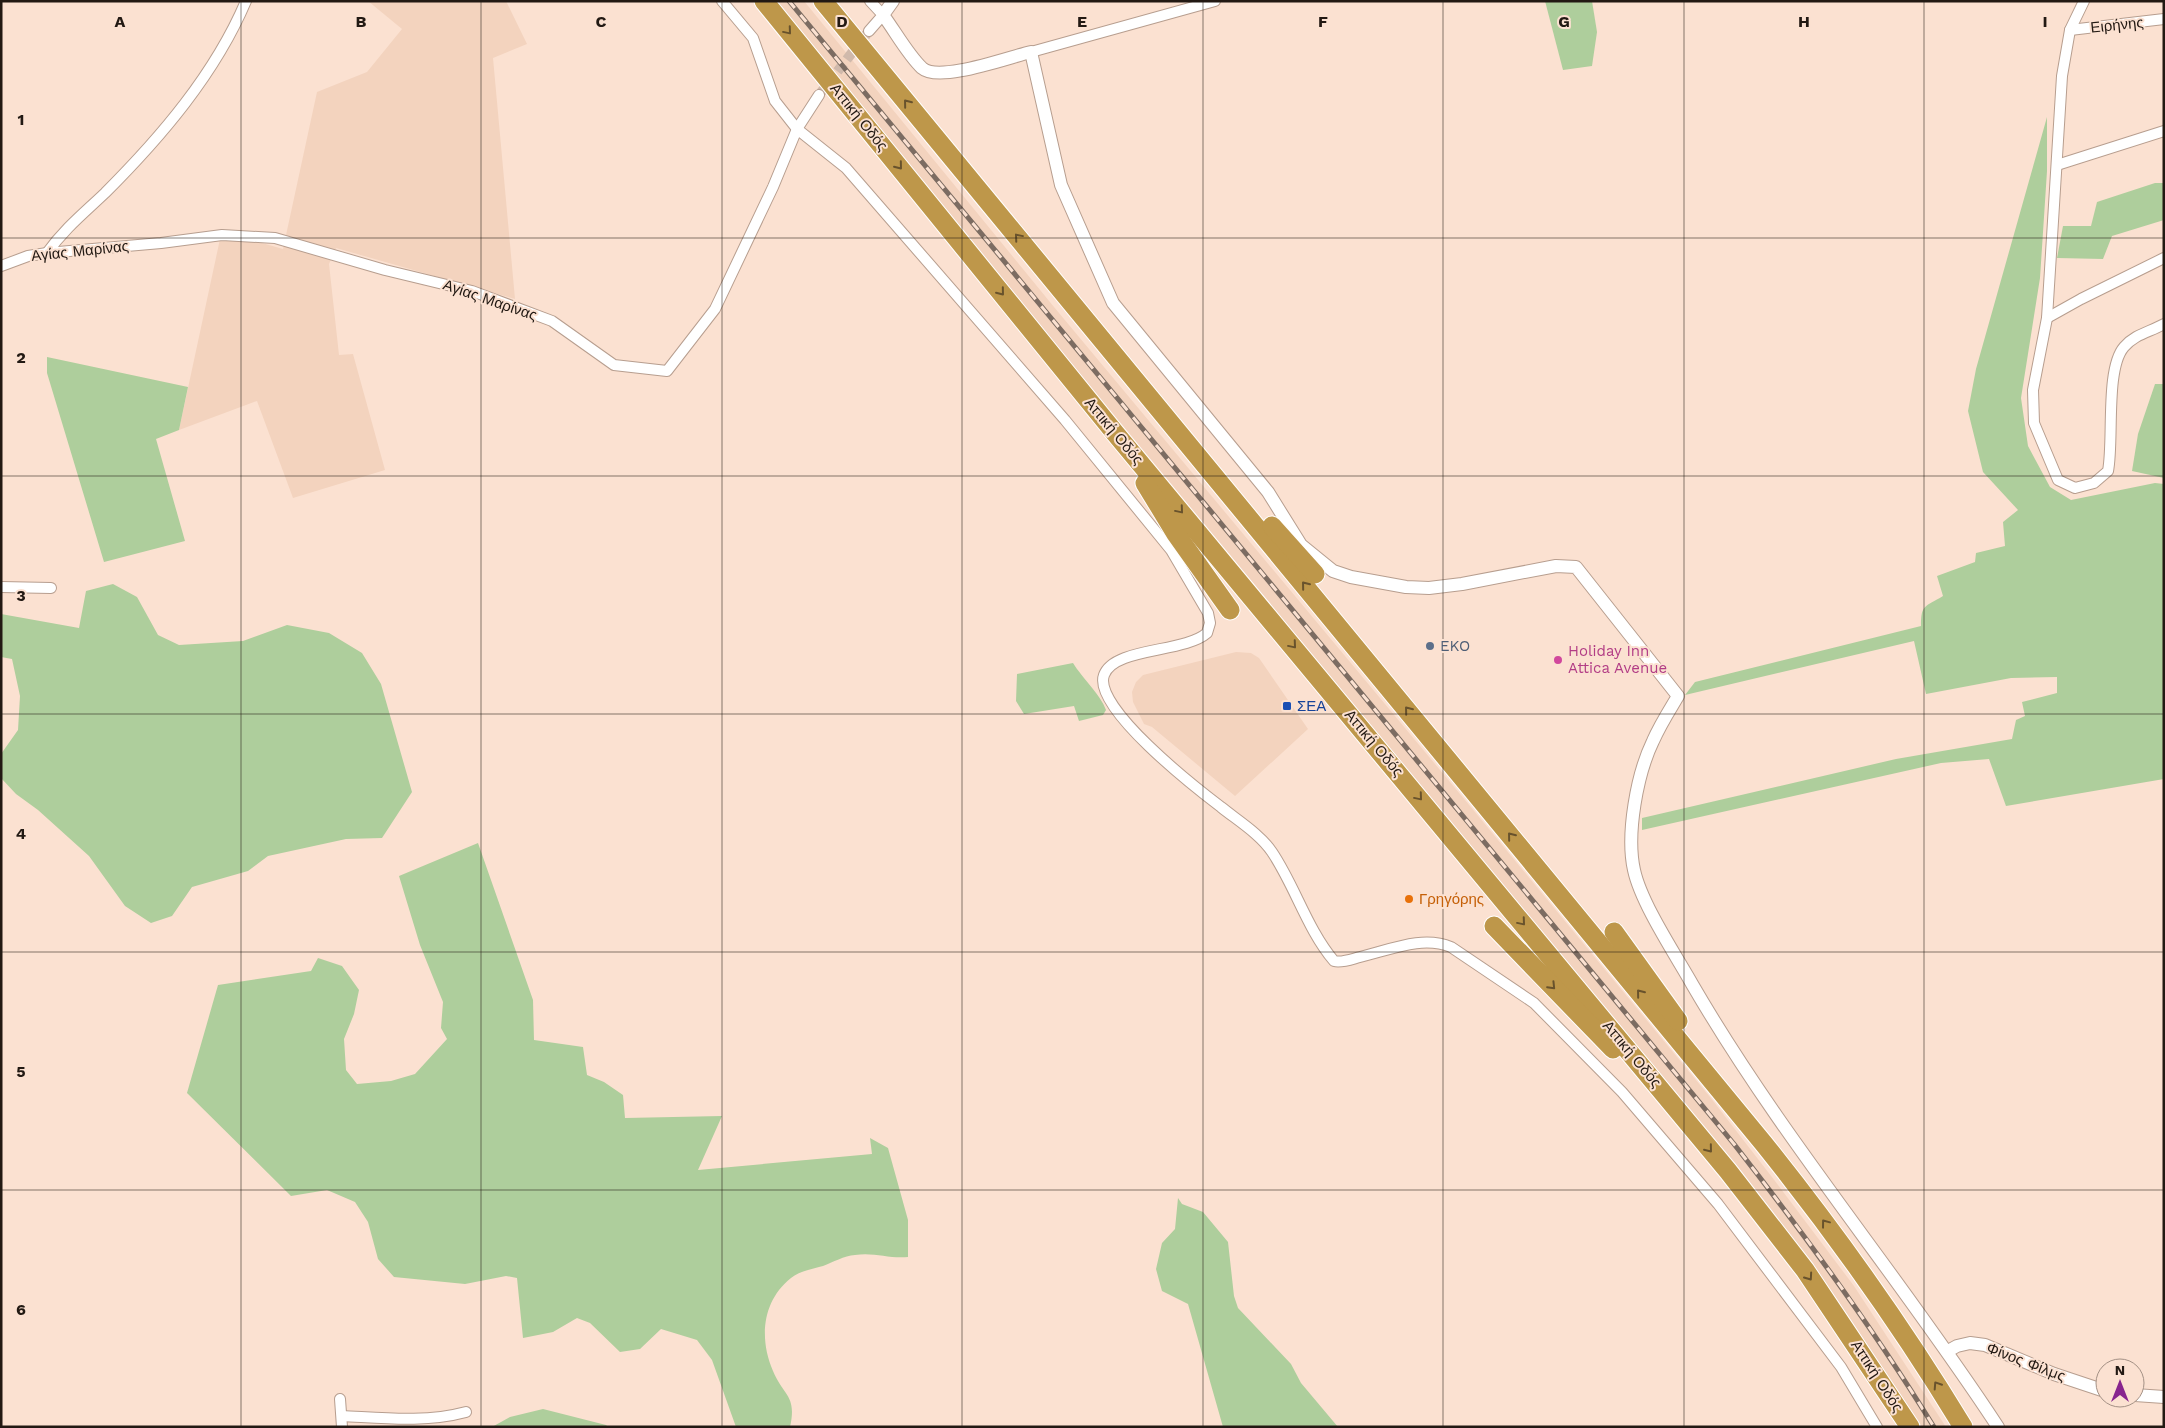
<svg xmlns="http://www.w3.org/2000/svg" width="2165" height="1428" font-family="'Work Sans',sans-serif">
<rect width="100%" height="100%" fill="#fbe1d1"/>
<g fill="#f3d3be">
<polygon points="368,1 506,1 527,44 493,58 515,299 336,248 329,264 339,355 353,354 385,470 293,498 257,401 179,430 220,239 251,240 283,249 317,92 367,72 402,29"/>
<polygon points="772,1 804,1 1054,307 1470,806 1710,1097 1775,1181 1854,1286 1946,1427 1922,1427 1837,1299 1739,1175 1502,884"/>
<polygon points="1236,652 1251,653 1259,658 1308,729 1235,796 1152,727 1144,724 1133,702 1132,692 1136,682 1143,675"/>
</g>
<g fill="#aece9c">
<polygon points="1545,1 1592,1 1597,32 1592,66 1563,70"/>
<path d="M 2047,117 L 2047,171 L 2040,278 L 2021,398 L 2028,446 L 2050,487 L 2071,500 L 2155,483 L 2164,484 L 2164,779 L 2006,806 L 1989,759 L 1941,763 L 1642,830 L 1642,818 L 1896,759 L 2012,739 L 2016,720 L 2025,716 L 2022,702 L 2057,693 L 2057,677 L 2011,678 L 1926,694 L 1914,641 L 1685,695 L 1695,682 L 1921,626 C 1921,604 1925,607 1943,596 L 1937,576 L 1975,562 L 1976,553 L 2005,546 L 2003,522 L 2018,510 L 1983,472 L 1968,411 L 1976,369 Z"/>
<polygon points="2155,183 2164,183 2164,220 2112,236 2103,259 2057,258 2063,226 2091,226 2097,202"/>
<polygon points="47,357 188,387 179,430 156,439 185,541 104,562 47,373"/>
<polygon points="2155,384 2164,384 2164,478 2132,471 2138,434"/>
<polygon points="113,584 137,597 158,635 179,645 243,641 287,625 329,633 362,653 381,684 412,792 382,838 346,839 268,856 248,871 192,887 172,916 151,923 125,906 89,856 38,810 16,794 1,778 1,754 18,730 20,696 12,659 1,657 1,614 79,628 86,591"/>
<path d="M 1073,663 C 1082,678 1101,695 1106,710 L 1103,715 L 1079,721 L 1074,706 L 1024,714 L 1016,701 L 1017,674 Z"/>
<path d="M 478,843 L 533,1000 L 534,1040 L 583,1047 L 587,1075 L 604,1082 L 623,1095 L 625,1118 L 722,1116 L 698,1170 L 872,1154 L 870,1138 L 888,1148 L 908,1220 L 908,1257 C 890,1259 874,1252 855,1255 C 844,1256 833,1262 823,1266 C 813,1269 799,1271 791,1278 C 762,1301 759,1339 773,1371 C 784,1397 797,1395 790,1427 L 736,1427 L 712,1360 L 697,1340 L 661,1329 L 640,1349 L 620,1352 L 590,1323 L 577,1318 L 553,1332 L 523,1338 L 517,1278 L 506,1276 L 465,1284 L 394,1277 L 378,1259 L 368,1222 L 355,1202 L 327,1190 L 291,1196 L 187,1093 L 218,985 L 311,971 L 318,958 L 342,966 L 359,990 L 354,1014 L 344,1039 L 346,1070 L 357,1084 L 391,1081 L 415,1074 L 447,1039 L 441,1028 L 443,1002 L 420,945 L 399,876 Z"/>
<polygon points="1178,1198 1182,1204 1203,1212 1228,1242 1234,1296 1238,1308 1291,1364 1301,1383 1338,1427 1223,1427 1188,1304 1162,1291 1156,1269 1162,1243 1175,1229"/>
<polygon points="543,1409 606,1425 608,1427 492,1427 510,1417"/>
</g>
<g fill="none" stroke-linecap="round" stroke-linejoin="round">
<polyline stroke="#d0b9ab" stroke-width="10" stroke-dasharray="10 5" stroke-linecap="butt" points="819,95 869,31"/>
<defs>
<g id="minor">
<path d="M 722,1 L 753,38 L 775,101 L 797,129 L 846,168 L 1065,420 L 1171,550 L 1208,613 L 1210,623 L 1207,633 C 1184,653 1114,647 1104,675 C 1092,707 1196,788 1221,807 C 1237,820 1260,834 1272,852 C 1295,886 1307,929 1334,961 C 1342,963 1352,959 1360,957 C 1390,950 1422,935 1451,947 L 1534,1003 L 1622,1092 L 1718,1204 L 1841,1367 L 1877,1427"/>
<path d="M 2084,1 L 2070,30 L 2062,76 L 2047,318 L 2033,390 L 2034,423 L 2058,480 L 2075,488 L 2094,483 L 2108,471 C 2114,441 2105,369 2124,347 C 2135,334 2150,332 2164,324"/>
<polyline points="2070,30 2164,19"/>
<polyline points="869,31 883,15 870,1"/>
<polyline points="1031,52 1215,1"/>
<polyline points="2057,165 2164,131"/>
<path d="M 47,253 C 64,229 84,213 105,193 C 161,137 215,74 246,1"/>
<polyline points="1,266 28,256 47,253 161,243 222,235 275,238 385,270 472,291 552,321 614,365 667,371 715,309 773,187 797,129 819,95"/>
<polyline points="2047,318 2081,299 2164,258"/>
<polyline points="1,587 51,588"/>
<polyline points="340,1399 342,1427"/>
<path d="M 342,1416 C 383,1418 425,1423 466,1412"/>
</g>
<g id="tertiary">
<path d="M 893,1 L 883,15 C 895,31 908,55 922,68 C 939,83 1009,57 1031,52 L 1061,185 L 1113,303 L 1268,492 L 1301,545 L 1333,571 L 1351,577 L 1406,587 L 1429,588 L 1462,584 L 1556,566 L 1576,567 L 1678,696 C 1669,711 1660,725 1653,741 C 1637,774 1626,834 1634,870 C 1641,903 1675,954 1692,984 C 1782,1139 1900,1277 1998,1427"/>
<polyline points="1948,1351 1957,1346 1970,1343 1985,1345 2054,1374 2105,1391"/>
<polyline points="2135,1395 2164,1397"/>
</g>
<g id="motorway">
<polyline points="764,1 1115,433 1728,1171 1805,1270 1910,1427"/>
<path d="M 823,1 L 1764,1144 C 1836,1234 1903,1328 1963,1427"/>
<polyline points="1145,483 1176,534 1230,610"/>
<polyline points="1272,526 1315,574"/>
<polyline points="1494,926 1613,1049"/>
<polyline points="1614,932 1678,1021"/>
</g>
</defs>
<use href="#minor" stroke="#b79e8f" stroke-width="12"/>
<use href="#tertiary" stroke="#b79e8f" stroke-width="14"/>
<use href="#motorway" stroke="#fff" stroke-width="21"/>
<use href="#minor" stroke="#fff" stroke-width="10"/>
<use href="#tertiary" stroke="#fff" stroke-width="12"/>
<use href="#motorway" stroke="#be974a" stroke-width="19"/>
<defs>
<path id="rail" d="M 789,1 L 1734,1144 C 1805,1235 1873,1328 1934,1427"/>
</defs>
<use href="#rail" stroke="#7c6c62" stroke-width="5"/>
<use href="#rail" stroke="#fbe1d1" stroke-width="3" stroke-dasharray="9" stroke-linecap="butt"/>
</g>
<defs><path id="oneway-chevron" d="M-2-3.5L2.5 0L-2 3.5" fill="none" stroke-width="1.6" stroke-linecap="round" stroke-linejoin="round" transform="scale(1.25)"/></defs>
<g stroke="#68522c">
<use href="#oneway-chevron" transform="translate(788 31) rotate(50)"/>
<use href="#oneway-chevron" transform="translate(907 103) rotate(-129)"/>
<use href="#oneway-chevron" transform="translate(899 166) rotate(51)"/>
<use href="#oneway-chevron" transform="translate(1018 237) rotate(-130)"/>
<use href="#oneway-chevron" transform="translate(1001 292) rotate(51)"/>
<use href="#oneway-chevron" transform="translate(1180 510) rotate(50)"/>
<use href="#oneway-chevron" transform="translate(1305 585) rotate(-129)"/>
<use href="#oneway-chevron" transform="translate(1293 645) rotate(50)"/>
<use href="#oneway-chevron" transform="translate(1408 710) rotate(-129)"/>
<use href="#oneway-chevron" transform="translate(1419 797) rotate(50)"/>
<use href="#oneway-chevron" transform="translate(1511 836) rotate(-129)"/>
<use href="#oneway-chevron" transform="translate(1522 922) rotate(50)"/>
<use href="#oneway-chevron" transform="translate(1552 986) rotate(46)"/>
<use href="#oneway-chevron" transform="translate(1640 993) rotate(-129)"/>
<use href="#oneway-chevron" transform="translate(1709 1149) rotate(51)"/>
<use href="#oneway-chevron" transform="translate(1825 1223) rotate(-127)"/>
<use href="#oneway-chevron" transform="translate(1809 1277) rotate(55)"/>
<use href="#oneway-chevron" transform="translate(1937 1385) rotate(-123)"/>
</g>
<path fill="none" stroke="#221913" stroke-width="1" stroke-opacity="0.55" d="M 241,1 L 241,1427M 481,1 L 481,1427M 722,1 L 722,1427M 962,1 L 962,1427M 1203,1 L 1203,1427M 1443,1 L 1443,1427M 1684,1 L 1684,1427M 1924,1 L 1924,1427M 1,238 L 2164,238M 1,476 L 2164,476M 1,714 L 2164,714M 1,952 L 2164,952M 1,1190 L 2164,1190"/>
<circle fill="#5c6f8a" stroke="#fbe1d1" stroke-width="2" cx="1430" cy="646" r="5"/>
<circle fill="#d1479c" stroke="#fbe1d1" stroke-width="2" cx="1558" cy="660" r="5"/>
<rect fill="#1a4fb4" stroke="#fbe1d1" stroke-width="2" x="1282" y="701" width="10" height="10" rx="2.5"/>
<circle fill="#e8710a" stroke="#fbe1d1" stroke-width="2" cx="1409" cy="899" r="5"/>
<g text-anchor="middle" dominant-baseline="central" stroke-width="4" stroke-linejoin="round" paint-order="stroke">
<g font-size="15" fill="#221913" stroke="#fbe1d1">
<text transform="translate(2117 25) rotate(-6)">Ειρήνης</text>
<text transform="translate(859 117) rotate(51)">Αττική Οδός</text>
<text transform="translate(80 251) rotate(-6)">Αγίας Μαρίνας</text>
<text transform="translate(490 300) rotate(19)">Αγίας Μαρίνας</text>
<text transform="translate(1114 431) rotate(50)">Αττική Οδός</text>
<text transform="translate(1374 743) rotate(50)">Αττική Οδός</text>
<text transform="translate(1632 1054) rotate(50)">Αττική Οδός</text>
<text transform="translate(2026 1362) rotate(21)">Φίνος Φίλμς</text>
<text transform="translate(1877 1376) rotate(57)">Αττική Οδός</text>
</g>
<g font-size="15" fill="#4e5e75" stroke="#fbe1d1" text-anchor="start">
<text x="1440" y="646">EKO</text>
</g>
<g font-size="15" fill="#b23c85" stroke="#fbe1d1" text-anchor="start">
<text x="1568" y="651">Holiday Inn<tspan x="1568" dy="17">Attica Avenue</tspan></text>
</g>
<g font-size="15" fill="#164399" stroke="#fbe1d1" text-anchor="start">
<text x="1297" y="706">ΣΕΑ</text>
</g>
<g font-size="15" fill="#c56008" stroke="#fbe1d1" text-anchor="start">
<text x="1419" y="899">Γρηγόρης</text>
</g>
</g>
<g font-size="16" text-anchor="middle" font-weight="bold" fill="#221913" stroke="#fbe1d1" stroke-width="4" stroke-linejoin="round" paint-order="stroke">
<text x="120" y="27">A</text>
<text x="361" y="27">B</text>
<text x="601" y="27">C</text>
<text x="842" y="27">D</text>
<text x="1082" y="27">E</text>
<text x="1323" y="27">F</text>
<text x="1564" y="27">G</text>
<text x="1804" y="27">H</text>
<text x="2045" y="27">I</text>
<text x="21" y="125">1</text>
<text x="21" y="363">2</text>
<text x="21" y="601">3</text>
<text x="21" y="839">4</text>
<text x="21" y="1077">5</text>
<text x="21" y="1315">6</text>
</g>
<rect width="2165" height="1428" fill="none" stroke="#221913" stroke-width="5"/>
<g transform="translate(2120 1383)"><circle r="24" fill="#fbe1d1" stroke="#a49185"/>
<path d="M0-4L9 19L0 12L-9 19Z" fill="#87258e"/>
<text y="-8" font-size="14" font-weight="bold" text-anchor="middle" fill="#221913">N</text>
</g>
</svg>
